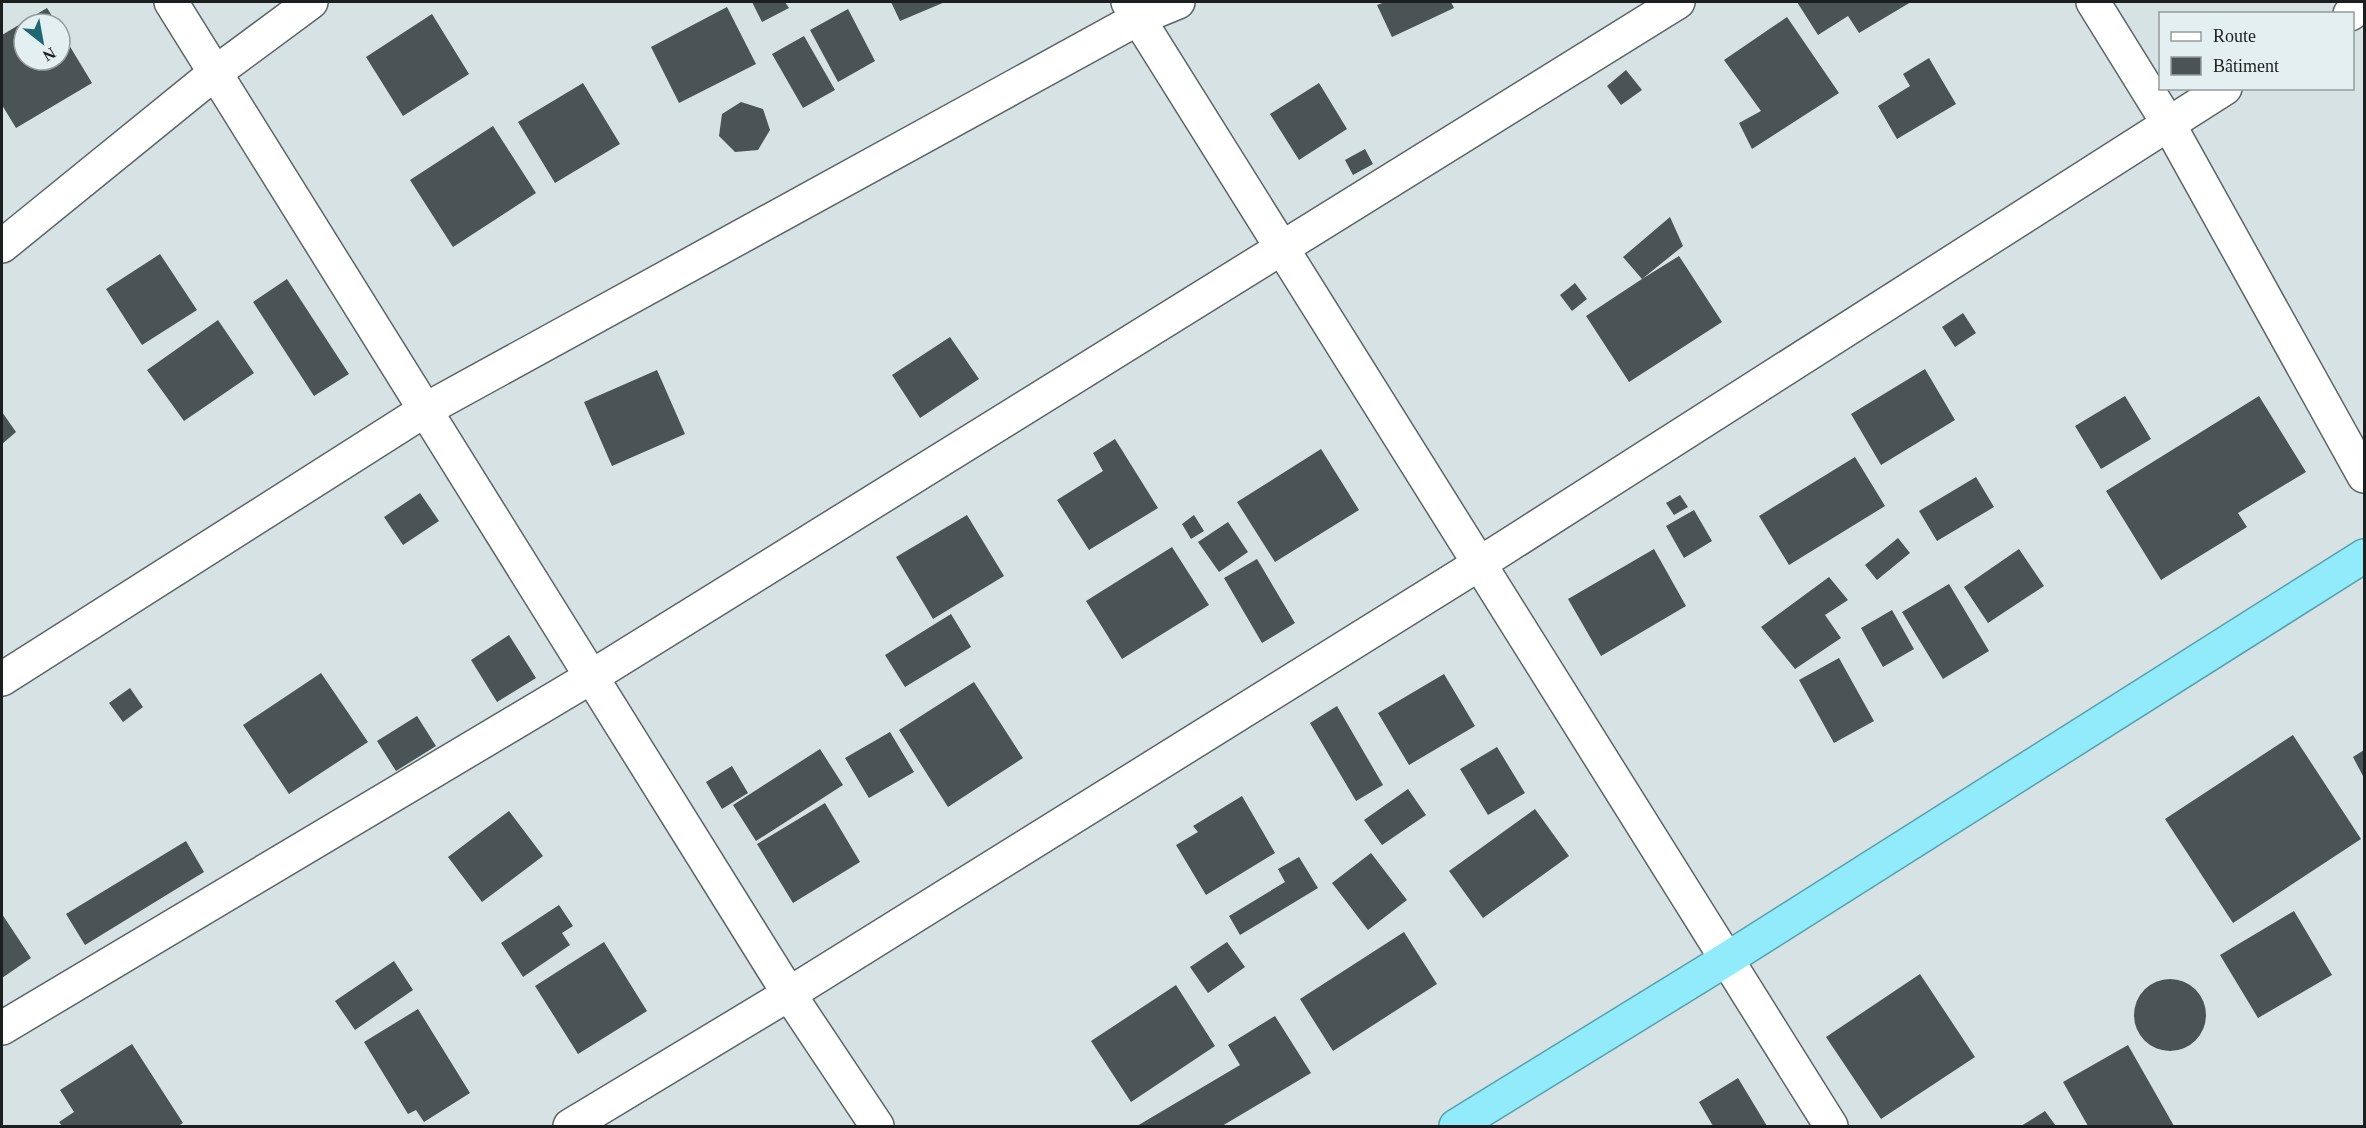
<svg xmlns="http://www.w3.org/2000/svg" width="2366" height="1128" font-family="Georgia,serif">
<rect width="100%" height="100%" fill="#d7e2e4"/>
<g fill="#4a5355">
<polygon points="752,2 785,2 789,8 762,22"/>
<polygon points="891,2 945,2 900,21"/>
<polygon points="1385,2 1451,2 1454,8 1392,37 1377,5"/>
<polygon points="1797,2 1911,2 1859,33 1848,16 1818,35"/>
<polygon points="727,7 756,64 679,103 651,47"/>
<polygon points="47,8 57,24 24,24 24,60 60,60 60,30 92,83 16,128 2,105 2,35"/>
<polygon points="848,9 875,61 838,82 810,30"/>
<polygon points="432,14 469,74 403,116 366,57"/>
<polygon points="1787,17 1839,93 1752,149 1739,123 1761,111 1724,60"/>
<polygon points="804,36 835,90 803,108 772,54"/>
<polygon points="1929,58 1956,104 1897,139 1878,106 1910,86 1903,74"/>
<polygon points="1626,70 1642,90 1621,105 1607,86"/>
<polygon points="583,83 620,144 555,183 518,122"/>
<polygon points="1319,83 1347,129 1299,160 1270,114"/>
<polygon points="741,102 763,109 770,130 758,150 735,152 719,136 722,114"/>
<polygon points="493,126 536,193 453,247 410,180"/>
<polygon points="1365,149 1373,164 1353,175 1345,160"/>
<polygon points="1670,217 1683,246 1642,279 1679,256 1722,322 1629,382 1586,316 1642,279 1623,257"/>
<polygon points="160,254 197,310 142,345 106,289"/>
<polygon points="287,279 349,374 314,396 253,302"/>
<polygon points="1575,283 1587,299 1572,311 1560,295"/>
<polygon points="1963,313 1976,333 1955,347 1942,327"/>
<polygon points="218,320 254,373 184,421 147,370"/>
<polygon points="950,337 979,379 920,418 892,375"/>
<polygon points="1925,369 1955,420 1881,465 1851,414"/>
<polygon points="657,370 685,434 612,466 584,402"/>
<polygon points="2125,396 2151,439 2101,469 2075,426"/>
<polygon points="2259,396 2306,472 2238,513 2247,527 2161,580 2106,491"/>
<polygon points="2,412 16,432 2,444"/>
<polygon points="1115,439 1158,508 1089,550 1057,500 1103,471 1093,453"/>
<polygon points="1321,449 1359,510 1275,562 1237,502"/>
<polygon points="1855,457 1885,506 1789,565 1759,516"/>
<polygon points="1976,477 1994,507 1937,541 1919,511"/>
<polygon points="420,493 439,521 403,545 384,517"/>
<polygon points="1680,495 1688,507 1674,515 1666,503"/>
<polygon points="1694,510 1712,541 1684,558 1666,526"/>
<polygon points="967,515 1004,576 933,619 896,557"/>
<polygon points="1194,515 1204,531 1191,539 1182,524"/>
<polygon points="1228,522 1248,552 1219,572 1198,542"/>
<polygon points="1898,538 1910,553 1877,580 1865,565"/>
<polygon points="1172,547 1209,605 1122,659 1086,601"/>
<polygon points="1654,549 1686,606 1601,656 1568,599"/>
<polygon points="2019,549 2044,586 1988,623 1964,587"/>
<polygon points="1257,559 1295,623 1262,643 1224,578"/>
<polygon points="1829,577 1848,600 1825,615 1841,638 1795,669 1761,627"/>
<polygon points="1949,584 1989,651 1943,679 1902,612"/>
<polygon points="1892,610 1914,649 1883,667 1861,628"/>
<polygon points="951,614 971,647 905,687 885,655"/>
<polygon points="509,635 536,678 497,702 471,660"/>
<polygon points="1839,658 1874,721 1834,743 1799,680"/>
<polygon points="321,673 368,742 289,794 243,725"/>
<polygon points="1444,674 1475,726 1409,765 1378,713"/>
<polygon points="974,682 1023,758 948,807 899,730"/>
<polygon points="130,688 143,707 123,722 109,703"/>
<polygon points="1337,706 1383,785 1356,801 1310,723"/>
<polygon points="417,716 436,746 396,771 377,741"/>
<polygon points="890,732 914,772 869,798 845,758"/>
<polygon points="2293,735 2361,839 2233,923 2165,819"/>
<polygon points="1497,747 1525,793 1488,815 1460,769"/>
<polygon points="820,749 843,785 756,841 733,805"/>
<polygon points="2364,750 2364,778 2353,757"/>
<polygon points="732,766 748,793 722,809 706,782"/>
<polygon points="1408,789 1426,815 1382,845 1364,820"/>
<polygon points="1242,796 1275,853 1206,895 1176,845 1198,832 1193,826"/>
<polygon points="825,803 860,862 793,903 757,844"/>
<polygon points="1535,809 1569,856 1483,918 1449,871"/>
<polygon points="509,811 543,856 482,902 448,857"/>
<polygon points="186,841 204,872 85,945 66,914"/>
<polygon points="1371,853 1407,900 1368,930 1332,883"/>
<polygon points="1299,857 1318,888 1240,935 1229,916 1285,882 1278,869"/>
<polygon points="559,905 573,926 562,933 570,945 523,977 501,943"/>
<polygon points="2294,911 2332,975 2258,1018 2220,955"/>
<polygon points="2,914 31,958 2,978"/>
<polygon points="1404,932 1437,984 1333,1051 1300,999"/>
<polygon points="604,942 647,1011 578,1054 535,986"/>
<polygon points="1227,942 1245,967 1208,993 1190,967"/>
<polygon points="394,961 413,990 355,1030 335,1001"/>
<polygon points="1920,974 1975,1057 1881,1119 1826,1037"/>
<circle cx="2170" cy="1015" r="36"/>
<polygon points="1176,985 1215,1046 1131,1102 1091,1041"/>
<polygon points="418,1009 470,1093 424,1122 416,1110 408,1114 364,1042"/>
<polygon points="1275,1016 1311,1073 1222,1126 1137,1126 1240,1065 1228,1045"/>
<polygon points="132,1044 183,1123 178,1126 62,1126 59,1122 74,1112 60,1090"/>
<polygon points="2128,1045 2174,1126 2088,1126 2063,1082"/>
<polygon points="1738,1078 1767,1126 1713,1126 1699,1102"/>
<polygon points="2045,1111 2056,1126 2021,1126"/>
</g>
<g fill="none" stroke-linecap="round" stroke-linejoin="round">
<defs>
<g id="minor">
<polyline points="171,2 789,994 877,1126"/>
<polyline points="1128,2 1831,1126"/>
<polyline points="2093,2 2168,123 2364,476"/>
<polyline points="2350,14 2364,5"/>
<polyline points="2,246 215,73 311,2"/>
<polyline points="2,679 425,410 1139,18 1178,2"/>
<polyline points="2,1028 591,677 1678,2"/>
<polyline points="570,1126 789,994 1479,564 2225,88"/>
</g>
<polyline id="trunk" points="1456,1126 1727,959 2364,556"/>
</defs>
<use href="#minor" stroke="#5b6567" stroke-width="36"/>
<use href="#trunk" stroke="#56a0ad" stroke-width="36"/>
<use href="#minor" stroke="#fff" stroke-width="33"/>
<use href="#trunk" stroke="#92ebfa" stroke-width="33"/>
</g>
<rect width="2366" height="1128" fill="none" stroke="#1b1f20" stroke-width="6"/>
<rect x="2159" y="12" width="195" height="78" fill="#e4eff1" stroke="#949c9d" stroke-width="1.5"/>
<rect x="2171" y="32" width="30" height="9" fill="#ffffff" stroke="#949c9d" stroke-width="1.5"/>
<text x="2213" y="42" font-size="18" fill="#1b1f20">Route</text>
<rect x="2171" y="57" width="30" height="18" fill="#4a5355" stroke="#949c9d" stroke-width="1.5"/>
<text x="2213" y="72" font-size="18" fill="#1b1f20">Bâtiment</text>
<g transform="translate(42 42) rotate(149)"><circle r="28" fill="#e4eff1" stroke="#949c9d" stroke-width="1.5"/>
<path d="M0-4.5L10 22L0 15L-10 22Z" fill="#1e6873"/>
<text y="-9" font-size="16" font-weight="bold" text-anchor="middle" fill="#1b1f20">N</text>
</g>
</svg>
